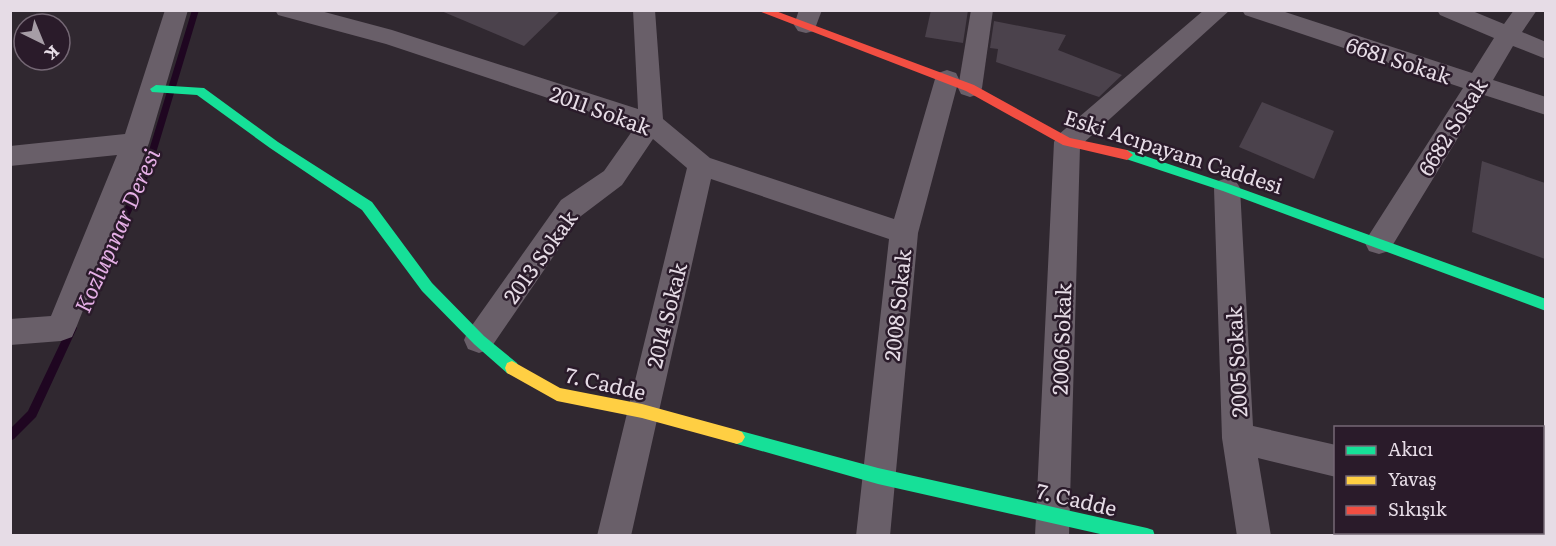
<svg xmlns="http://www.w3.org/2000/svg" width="1556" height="546" font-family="Literata,serif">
<rect width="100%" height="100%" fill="#302830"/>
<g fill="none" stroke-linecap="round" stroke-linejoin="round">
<g fill="#1f0621" fill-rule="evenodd">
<polygon points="192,10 199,10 150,173 97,283 91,283 89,280 142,173"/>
<polygon points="72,324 75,325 77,328 36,417 14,439 10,441 10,429 28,411 69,325"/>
</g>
</g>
<g fill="#4b424c">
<polygon points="439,10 561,10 524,46"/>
<polygon points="931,10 968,10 963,43 925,37"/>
<polygon points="994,21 1066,35 1058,50 1122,75 1099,97 996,62 998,49 990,48"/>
<polygon points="1262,102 1334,131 1314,179 1239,147"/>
<polygon points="1482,161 1545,183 1545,259 1472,232"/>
</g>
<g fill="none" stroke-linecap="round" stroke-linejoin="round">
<g fill="#695f69" fill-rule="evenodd">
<polygon points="165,10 188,10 149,143 76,328 72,337 61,341 10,345 10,319 51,316 117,155 10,166 10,146 125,134"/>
<polygon points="275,10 317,10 392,30 638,109 633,10 655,10 663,119 710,158 894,219 935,79 938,73 947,70 956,73 959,79 918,233 890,536 856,536 889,239 711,179 631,536 597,536 687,168 653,139 622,185 581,216 490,349 479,353 468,349 464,340 468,331 561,200 604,171 635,127 386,44 278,15"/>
<polygon points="799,10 822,10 814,31 806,33 798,31 794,25"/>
<polygon points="971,10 993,10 982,88 979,94 970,97 961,94 958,88"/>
<polygon points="1204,10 1230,10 1080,146 1069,536 1035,536 1054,142 1058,135"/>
<polygon points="1242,10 1279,10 1472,73 1494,38 1440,15 1437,10 1470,10 1504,24 1514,10 1537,10 1522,32 1546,42 1546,59 1513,46 1493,80 1546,97 1546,115 1484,95 1389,251 1379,254 1369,251 1365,243 1369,235 1463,88 1245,15"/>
<polygon points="1227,178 1236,181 1240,188 1253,426 1336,445 1336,477 1258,458 1271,536 1237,536 1222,438 1214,188 1218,181"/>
<rect x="1542" y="486" width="4" height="33"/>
<polygon points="1447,532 1481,532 1482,536 1448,536"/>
</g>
<g fill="#16e098" fill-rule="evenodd">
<polygon points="156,85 204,88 278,142 372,202 432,283 484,336 517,363 519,368 517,373 512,375 507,373 474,344 422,291 362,210 270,148 197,95 152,92 150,89"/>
<polygon points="1127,150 1231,185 1546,299 1546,311 1223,191 1123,158 1121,155"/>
<polygon points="737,430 878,468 1147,528 1153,530 1155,536 1109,536 878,484 737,444 732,442 729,437 732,432"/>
</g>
<polygon fill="#ffcf43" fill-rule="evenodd" points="512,361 560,388 642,404 737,430 742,432 745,437 742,442 737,444 642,418 557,401 507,373 505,368 507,363"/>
<polygon fill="#f24e42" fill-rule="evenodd" points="756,10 773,10 974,85 1070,138 1127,150 1133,155 1127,160 1063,145 966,91"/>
</g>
<g text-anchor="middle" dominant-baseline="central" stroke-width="5" stroke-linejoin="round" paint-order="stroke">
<g font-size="21" fill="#e6dce6" stroke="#2a1b2a">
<text transform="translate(1399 59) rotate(18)">6681 Sokak</text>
<text transform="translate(601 109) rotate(20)">2011 Sokak</text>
<text transform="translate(1451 126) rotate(-58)">6682 Sokak</text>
<text transform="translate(1174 150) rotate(18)">Eski Acıpayam Caddesi</text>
<text transform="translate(539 256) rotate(-54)">2013 Sokak</text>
<text transform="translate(896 305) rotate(-84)">2008 Sokak</text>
<text transform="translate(665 315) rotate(-76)">2014 Sokak</text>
<text transform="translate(1060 339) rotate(-88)">2006 Sokak</text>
<text transform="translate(1235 362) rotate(-93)">2005 Sokak</text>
<text transform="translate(606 382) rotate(13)">7. Cadde</text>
<text transform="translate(1077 498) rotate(13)">7. Cadde</text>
</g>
<g font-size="22" font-style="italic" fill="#e5afe6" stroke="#2a1b2a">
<text transform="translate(116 230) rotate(-66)">Kozlupınar Deresi</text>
</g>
</g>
<rect width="1556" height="546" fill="none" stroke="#e6dce6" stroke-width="24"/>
<rect x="1334" y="426" width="210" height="108" fill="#2a1b2a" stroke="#756875" stroke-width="1.5"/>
<rect x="1346" y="446" width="30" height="9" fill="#16e098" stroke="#756875" stroke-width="1.5"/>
<text x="1388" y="456" font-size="18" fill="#e6dce6">Akıcı</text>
<rect x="1346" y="476" width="30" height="9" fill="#ffcf43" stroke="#756875" stroke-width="1.5"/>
<text x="1388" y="486" font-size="18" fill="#e6dce6">Yavaş</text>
<rect x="1346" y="506" width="30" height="9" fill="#f24e42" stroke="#756875" stroke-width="1.5"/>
<text x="1388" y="516" font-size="18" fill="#e6dce6">Sıkışık</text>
<g transform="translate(42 42) rotate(137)"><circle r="28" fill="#2a1b2a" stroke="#756875" stroke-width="1.5"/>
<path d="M0-4.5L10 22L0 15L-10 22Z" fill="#a69da6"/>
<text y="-9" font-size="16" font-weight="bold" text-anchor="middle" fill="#e6dce6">K</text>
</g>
</svg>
